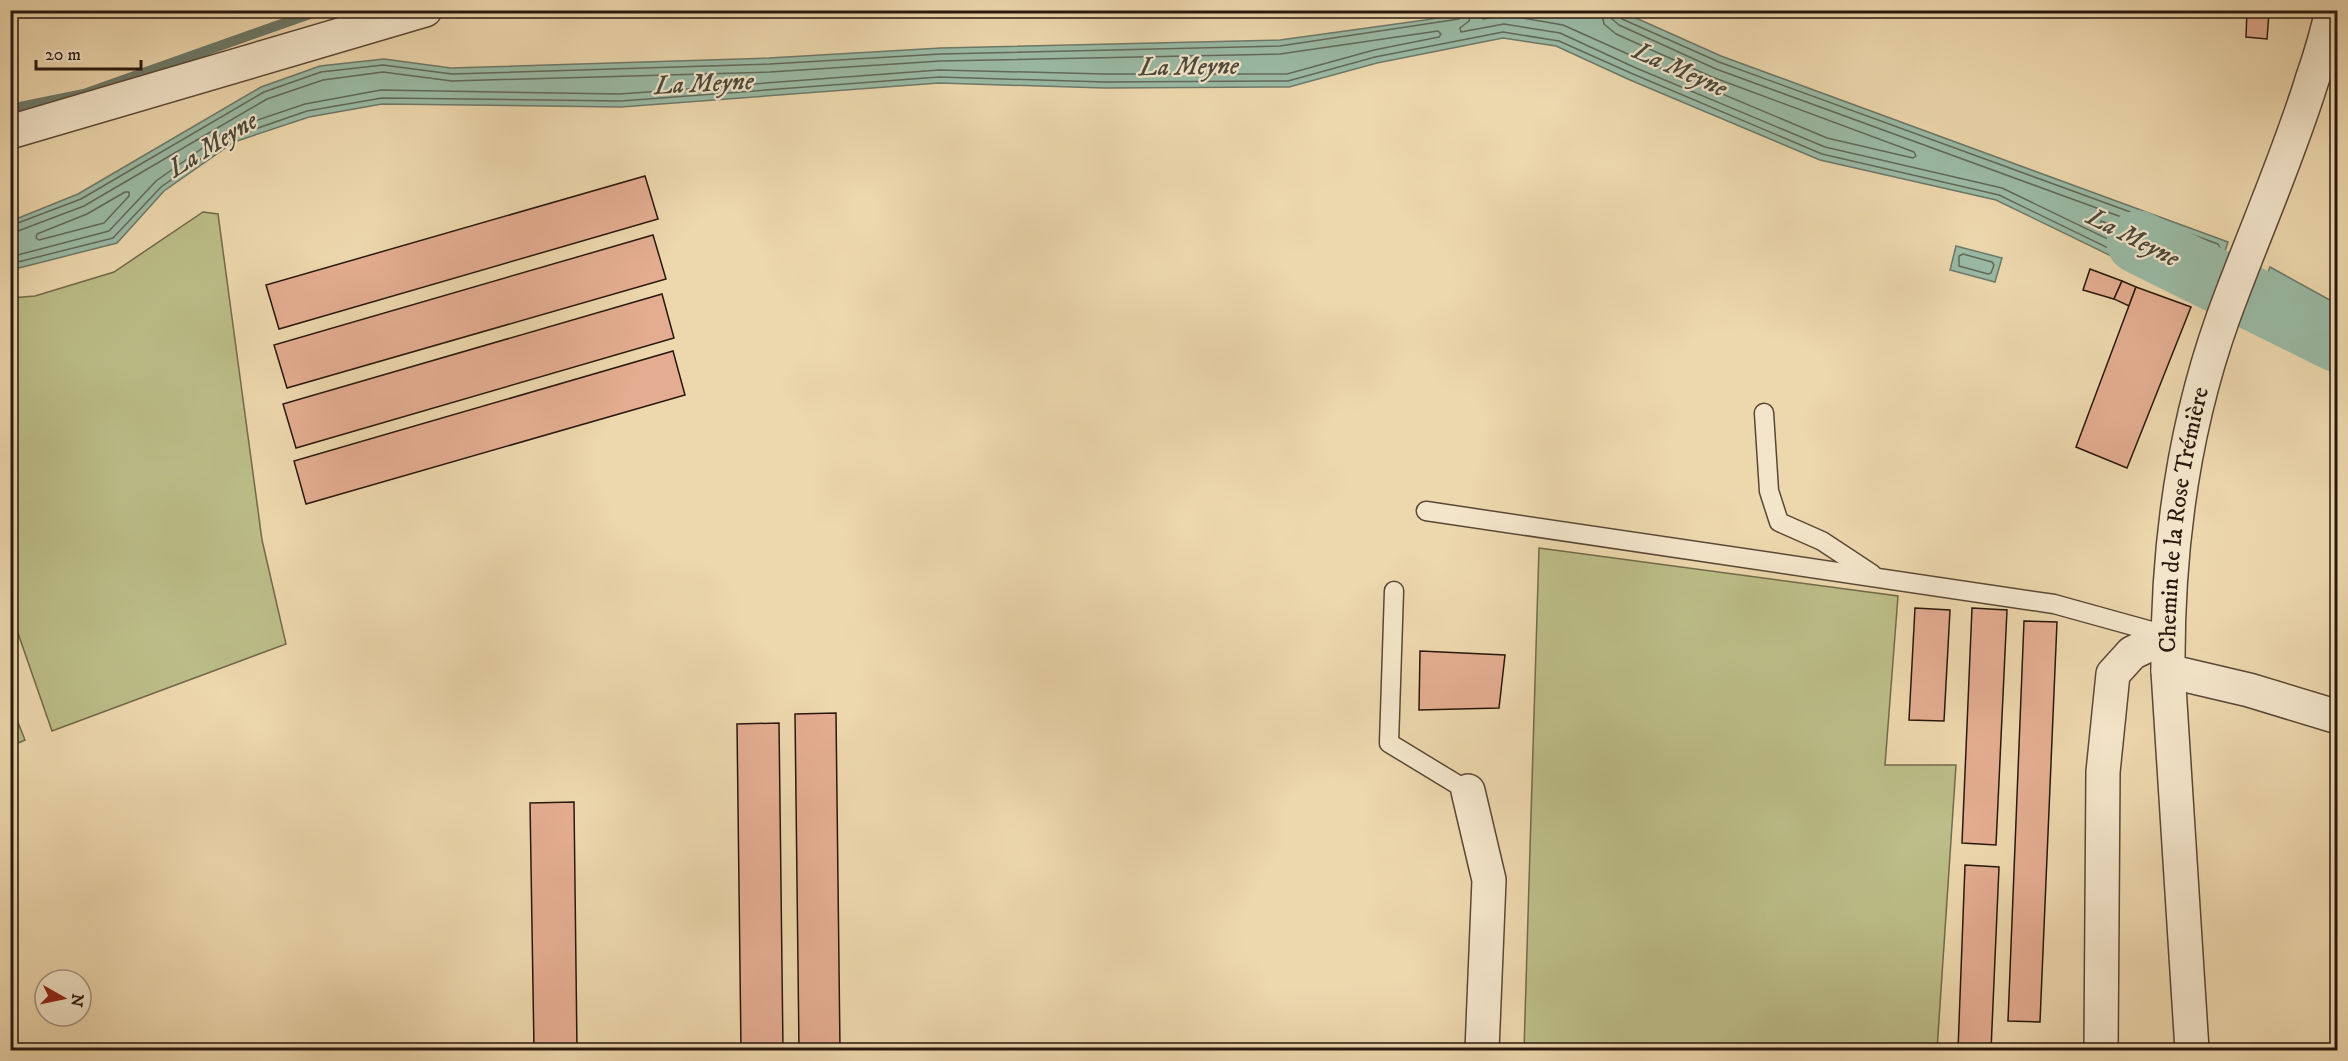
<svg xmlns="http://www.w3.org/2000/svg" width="2348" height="1061" font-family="'IM FELL DW Pica',serif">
<rect width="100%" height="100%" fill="#edd7ad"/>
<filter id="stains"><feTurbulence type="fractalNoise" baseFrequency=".00333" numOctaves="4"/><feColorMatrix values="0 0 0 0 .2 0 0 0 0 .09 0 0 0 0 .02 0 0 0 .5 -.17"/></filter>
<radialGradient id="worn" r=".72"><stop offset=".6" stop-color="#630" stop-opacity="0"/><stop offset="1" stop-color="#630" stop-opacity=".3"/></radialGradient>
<g fill="#bcbd88" stroke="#726a4c" stroke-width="1.5">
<polygon points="203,212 218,214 262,540 286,644 52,731 11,613 11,298 35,296 114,272"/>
<polygon points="1539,548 1898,596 1885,765 1956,765 1937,1050 1524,1050"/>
<polygon points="10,702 25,740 11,746 10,746"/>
</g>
<g fill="#9abaa5" stroke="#6d7969" stroke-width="1.5">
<polygon points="1618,10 1721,56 2228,242 2208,303 1996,200 1820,160 1630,80 1556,46 1503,38 1377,63 1289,87 1104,88 939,83 621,107 382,104 309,117 234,142 164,191 117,243 11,270 11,221 78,194 261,87 320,66 384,59 451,68 769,58 941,48 1280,40 1425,20 1472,11"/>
<polygon points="1956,246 2002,258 1995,282 1950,270"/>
<polygon points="2270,267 2337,304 2337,365 2248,322"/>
</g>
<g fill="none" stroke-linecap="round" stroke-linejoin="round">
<g stroke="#62695a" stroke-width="1.5">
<polyline points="1472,10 1469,21 1460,28 1461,32 1504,24 1560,33 1636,68 1825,147 2002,188 2197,282 2201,281 2210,252 2209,249 1716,69 1619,25 1612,19 1610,10"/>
<polyline points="1481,10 1481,17 1483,19 1506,15 1563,25 1639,59 1827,138 1913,158 1916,156 1914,152 1712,77 1616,34 1604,24 1601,10"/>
<polygon points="125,192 129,192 129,196 104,223 39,240 36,238 37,234 87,214"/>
<polygon points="2101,221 2197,254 2199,258 2195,268 2191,270 2101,226"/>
<polyline points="10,226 81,199 264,92 321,72 383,65 452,74 770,64 941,54 1280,46 1459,19 1463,16 1464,10"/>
<polyline points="10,234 84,206 267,99 323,80 383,72 452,81 770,72 941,61 1280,54 1438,31 1441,34 1439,37 1374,50 1287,74 1104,74 939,70 620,94 381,90 305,104 228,130 156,181 109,231 10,257"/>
<polygon points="1963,254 1992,262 1994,265 1991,273 1988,274 1959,266 1959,256"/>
<polyline points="10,264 113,238 161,187 232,137 307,111 382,98 621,101 939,77 1104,82 1288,81 1375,57 1503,32 1559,41 1633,74 1822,154 1999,195 2201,293 2205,291 2220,248 2218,244 1719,62 1622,19 1618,10"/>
<polyline points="2338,308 2274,277 2257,318 2338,358"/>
<polyline points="2338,316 2330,315 2278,288 2276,289 2266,314 2268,317 2338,349"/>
<polyline points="2338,325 2326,323 2284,301 2281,302 2278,309 2279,312 2338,339"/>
</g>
<polyline stroke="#6d7969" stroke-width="10" points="10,109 84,94 321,10"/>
<polyline stroke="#9abaa5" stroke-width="63" points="2138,242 2338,341"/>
</g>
<g fill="#e4ad91" stroke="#29180f" stroke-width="1.5">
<polygon points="2255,10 2296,10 2296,15 2269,13 2267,39 2246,37 2247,11"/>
<polygon points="645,176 658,219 279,329 266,285"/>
<polygon points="653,235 666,279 287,388 274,345"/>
<polygon points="2090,269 2122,281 2114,299 2083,290"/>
<polygon points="2122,281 2136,287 2129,306 2114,299"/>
<polygon points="2136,287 2191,307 2127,468 2076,447"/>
<polygon points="662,294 674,338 296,448 283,404"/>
<polygon points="673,351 685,395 306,504 294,461"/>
<polygon points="1915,608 1950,610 1944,721 1909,720"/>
<polygon points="1972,608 2007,610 1996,845 1962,843"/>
<polygon points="2024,621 2057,622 2040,1022 2008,1021"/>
<polygon points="1420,651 1505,655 1499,708 1419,710"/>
<polygon points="836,713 840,1050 799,1050 795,714"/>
<polygon points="779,723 783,1050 741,1050 737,724"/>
<polygon points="574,802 577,1050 534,1050 530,803"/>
<polygon points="1965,865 1999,867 1991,1050 1958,1050"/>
</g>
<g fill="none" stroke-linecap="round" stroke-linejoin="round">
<defs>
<g id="lane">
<polyline points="1764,413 1769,491 1779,522 1822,541 1872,574"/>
<polyline points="1426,511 2054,604 2166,635"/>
<polyline points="1394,591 1389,743 1468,791"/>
</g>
<g id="street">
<polyline points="10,132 425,10"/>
<polyline points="2168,671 2249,690 2338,717"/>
<polyline points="1468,791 1489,880 1482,1050"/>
<polyline points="2101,1050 2103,772 2113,674 2132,653 2167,636"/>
<path id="s1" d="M 2192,1050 L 2168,671 C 2167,552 2183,430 2223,318 C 2252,238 2287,161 2312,80 C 2320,57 2327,34 2332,10"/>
</g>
</defs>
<use href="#lane" stroke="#5a4836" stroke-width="21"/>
<use href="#street" stroke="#5a4836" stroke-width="36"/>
<use href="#lane" stroke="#f3e5ca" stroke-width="18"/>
<use href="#street" stroke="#f3e5ca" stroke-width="33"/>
</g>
<g text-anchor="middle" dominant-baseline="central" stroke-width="4.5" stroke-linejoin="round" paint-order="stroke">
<g font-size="24" fill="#29180f" stroke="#f3e5ca">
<text stroke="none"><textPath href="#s1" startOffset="532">Chemin de la Rose Trémière</textPath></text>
</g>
<g font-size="26" font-style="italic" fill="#4b493c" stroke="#f3e5ca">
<text transform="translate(1189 67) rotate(-1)">La Meyne</text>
<text transform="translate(1680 70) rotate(24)">La Meyne</text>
<text transform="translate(704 84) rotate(-3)">La Meyne</text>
<text transform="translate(213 145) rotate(-32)">La Meyne</text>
<text transform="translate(2133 238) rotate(27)">La Meyne</text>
</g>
</g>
<rect width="2348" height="1061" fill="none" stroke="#edd7ad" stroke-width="36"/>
<rect x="12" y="12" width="2324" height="1037" fill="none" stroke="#29180f" stroke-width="3"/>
<rect x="18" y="18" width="2312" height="1025" fill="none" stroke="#29180f" stroke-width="1.5"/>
<g transform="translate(63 998) rotate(99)"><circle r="28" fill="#f3e5ca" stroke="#a2937f" stroke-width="1.5"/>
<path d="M0-4.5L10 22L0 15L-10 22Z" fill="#8f2418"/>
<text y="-9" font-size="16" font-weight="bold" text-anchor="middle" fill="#29180f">N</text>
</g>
<path d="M36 60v9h105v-9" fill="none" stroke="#29180f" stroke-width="3"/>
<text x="45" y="60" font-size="18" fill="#29180f" stroke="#f3e5ca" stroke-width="4.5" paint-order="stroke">20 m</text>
<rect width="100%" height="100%" filter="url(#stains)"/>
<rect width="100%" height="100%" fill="url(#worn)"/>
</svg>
